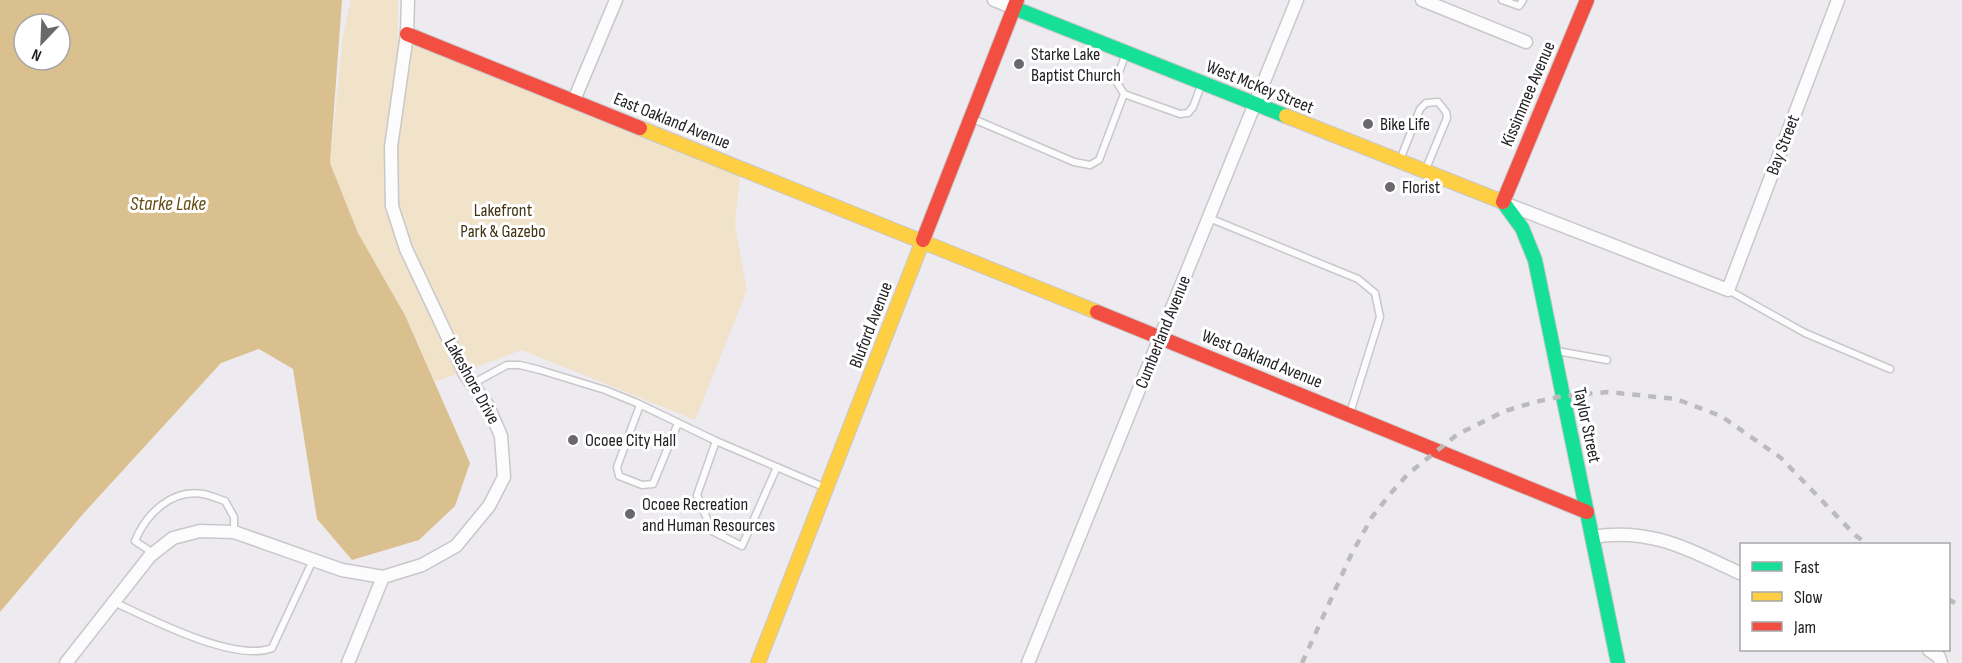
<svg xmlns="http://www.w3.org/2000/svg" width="1962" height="663" font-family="'Sofia Sans Condensed',sans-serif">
<rect width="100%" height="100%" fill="#eeebf0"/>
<polygon fill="#f1e2ca" points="351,0 398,0 398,37 740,175 735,226 747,290 695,420 522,350 435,382 405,314 358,233 330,163 343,36"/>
<path fill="#dac08f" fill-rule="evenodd" d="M 0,0 L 342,0 L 330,163 L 358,233 L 405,315 L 470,463 L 455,506 L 419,540 L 352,560 L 317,519 L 293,369 L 259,349 L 221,363 L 83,514 L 0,612 ZM 24,24 L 60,24 L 60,60 L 24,60 Z"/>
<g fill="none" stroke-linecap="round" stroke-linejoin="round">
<defs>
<g id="lane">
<polyline points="1502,0 1519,6 1523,0"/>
<polyline points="1126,53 1116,81 1124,94 1180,114 1188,113 1193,107 1202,83"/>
<polyline points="971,118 1074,162 1090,165 1099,160 1124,94"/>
<polyline points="1400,160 1420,109 1426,103 1438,102 1446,112 1447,118 1425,171"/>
<polyline points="1209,218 1358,279 1375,293 1380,317 1350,413"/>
<polyline points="1728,290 1805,333 1890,369"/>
<polyline points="1557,351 1607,360"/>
<polyline points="472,384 507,365 520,365 540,370 605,390 637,403 716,441 826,488"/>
<polyline points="640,405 617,467 619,476 642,485 653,484 678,423"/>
<polyline points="716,441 697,495 712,531 742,546 777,467"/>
<path d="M 153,553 L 135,541 C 146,514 171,489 203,494 C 210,495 218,499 225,501 L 234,517 L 234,532"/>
<path d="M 114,602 C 150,619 235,663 272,648 L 313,560"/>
</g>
<g id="street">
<polyline points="994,0 1014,8"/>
<polyline points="1422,0 1526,42"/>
<polyline points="574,100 616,0"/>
<polyline points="1504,203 1728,290 1838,0"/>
<path d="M 1592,537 C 1652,527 1689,550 1742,574"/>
<polyline points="1929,650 1939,657 1941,663"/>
<polyline points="66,663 150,556 173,538 200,531 234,532 342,570 383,577 422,565 456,546 489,506 504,477 501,436 488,406 465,374 406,249 392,206 391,147 407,34 408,0"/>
<polyline points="348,663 383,577"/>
<polyline points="1028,663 1297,0"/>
</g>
<g id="fast">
<polyline points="1014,8 1286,116"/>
<polyline points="1503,202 1522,228 1535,260 1618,663"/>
</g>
<g id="slow">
<polyline points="1286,116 1503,202"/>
<polyline points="640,128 1097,312"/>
<polyline points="758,663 923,240"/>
</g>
<g id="jam">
<polyline points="407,34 640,128"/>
<polyline points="1503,202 1587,0"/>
<polyline points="923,240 1017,0"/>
<polyline points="1097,312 1587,512"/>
</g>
</defs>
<use href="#lane" stroke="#c9c7ca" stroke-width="9"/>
<use href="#street" stroke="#c9c7ca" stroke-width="15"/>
<use href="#fast" stroke="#c9c7ca" stroke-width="16"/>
<use href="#slow" stroke="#c9c7ca" stroke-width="16"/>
<use href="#jam" stroke="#c9c7ca" stroke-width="16"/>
<use href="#lane" stroke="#fcfcfd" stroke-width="6"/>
<use href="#street" stroke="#fcfcfd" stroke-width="12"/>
<use href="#fast" stroke="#16e098" stroke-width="14"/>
<use href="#slow" stroke="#ffcf43" stroke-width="14"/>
<use href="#jam" stroke="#f24e42" stroke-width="14"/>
<g stroke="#bcbbbc" stroke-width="4.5" stroke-dasharray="8 8" stroke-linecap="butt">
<polyline points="1948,599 1962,607"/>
<polyline points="1302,663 1351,555 1372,517 1391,493 1408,474 1458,434 1505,411 1535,402 1563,396 1608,392 1676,399 1721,416 1781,458 1855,535 1867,544"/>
</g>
</g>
<g fill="#6b686c" stroke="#fff" stroke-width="2">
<circle cx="1019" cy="64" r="6"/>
<circle cx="1368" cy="124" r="6"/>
<circle cx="1390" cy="187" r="6"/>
<circle cx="573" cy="440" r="6"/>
<circle cx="630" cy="514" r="6"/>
</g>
<g text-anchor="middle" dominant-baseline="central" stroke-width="6" stroke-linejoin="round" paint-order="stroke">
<g font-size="18" fill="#242225" stroke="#fff" text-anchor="start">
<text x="1031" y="54">Starke Lake<tspan x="1031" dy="21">Baptist Church</tspan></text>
<text x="1380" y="124">Bike Life</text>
<text x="1402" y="187">Florist</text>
<text x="585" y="440">Ocoee City Hall</text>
<text x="642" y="504">Ocoee Recreation<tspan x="642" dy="21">and Human Resources</tspan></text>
</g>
<g font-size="18" fill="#242225" stroke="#fff">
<text transform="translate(1260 87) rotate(22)">West McKey Street</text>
<text transform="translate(1528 94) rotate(-67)">Kissimmee Avenue</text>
<text transform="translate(672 121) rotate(22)">East Oakland Avenue</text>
<text transform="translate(1783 145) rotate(-69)">Bay Street</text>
<text transform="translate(871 325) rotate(-69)">Bluford Avenue</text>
<text transform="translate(1163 332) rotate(-68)">Cumberland Avenue</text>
<text transform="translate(1262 359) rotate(22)">West Oakland Avenue</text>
<text transform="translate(472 381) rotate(61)">Lakeshore Drive</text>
<text transform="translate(1587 425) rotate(78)">Taylor Street</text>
</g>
<g font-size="18" fill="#423313" stroke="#fff">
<text x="503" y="210">Lakefront<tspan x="503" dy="21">Park &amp; Gazebo</tspan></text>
</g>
<g font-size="20" font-style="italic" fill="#654d15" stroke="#fff">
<text x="168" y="204">Starke Lake</text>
</g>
</g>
<rect x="1740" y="543" width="210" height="108" fill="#ffffff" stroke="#a7a7a8" stroke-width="1.5"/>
<rect x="1752" y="562" width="30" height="9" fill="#16e098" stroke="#a7a7a8" stroke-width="1.5"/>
<text x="1794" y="573" font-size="18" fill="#242225">Fast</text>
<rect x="1752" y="592" width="30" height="9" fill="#ffcf43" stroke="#a7a7a8" stroke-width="1.5"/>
<text x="1794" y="603" font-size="18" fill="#242225">Slow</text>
<rect x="1752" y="622" width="30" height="9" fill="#f24e42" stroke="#a7a7a8" stroke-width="1.5"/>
<text x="1794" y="633" font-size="18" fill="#242225">Jam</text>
<g transform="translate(42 42) rotate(203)"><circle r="28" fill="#ffffff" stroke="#a7a7a8" stroke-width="1.5"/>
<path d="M0-4.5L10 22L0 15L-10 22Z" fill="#6b686c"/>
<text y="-9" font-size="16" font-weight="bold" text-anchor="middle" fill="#242225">N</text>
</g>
</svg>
